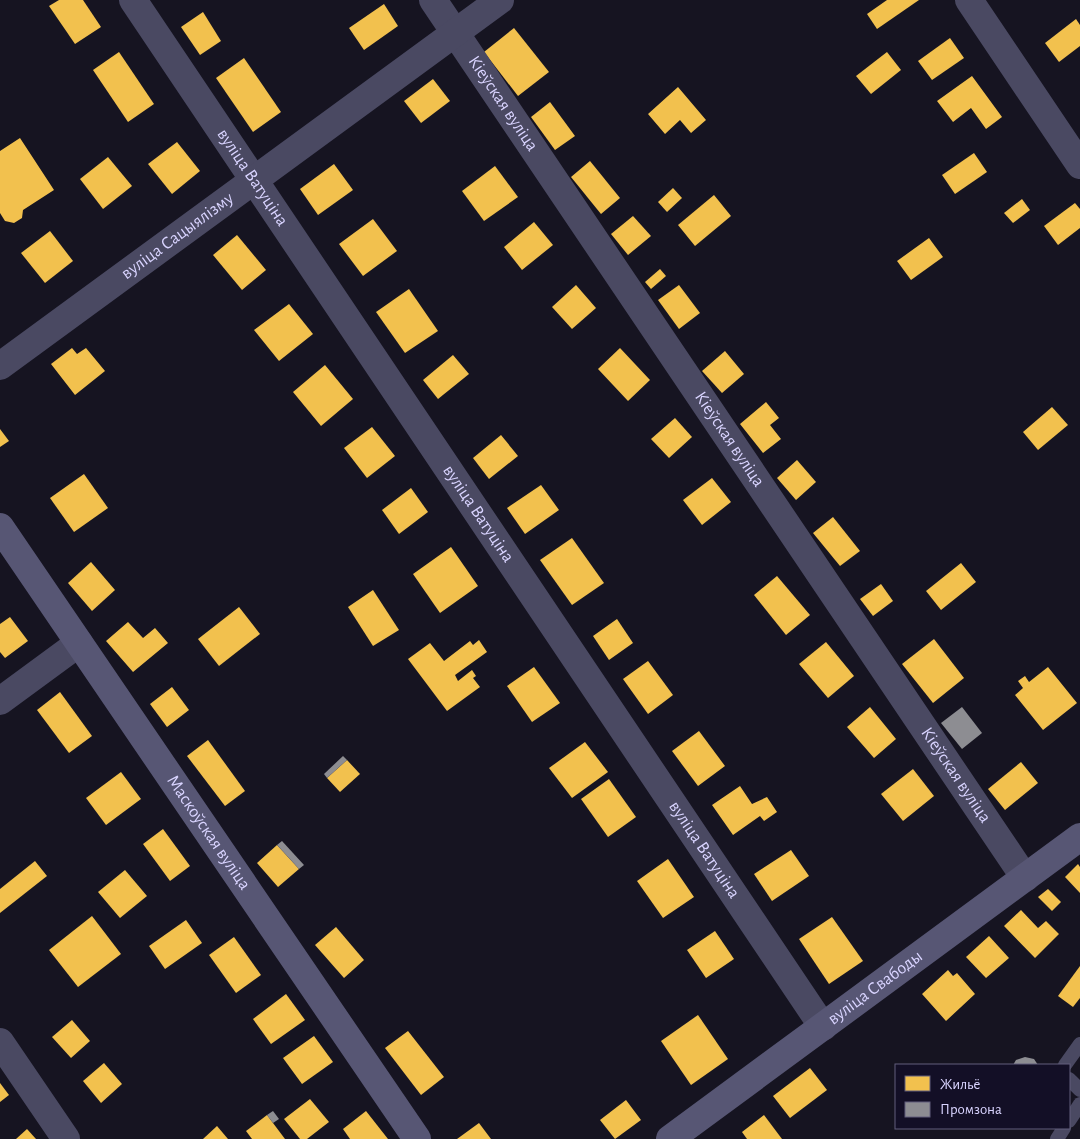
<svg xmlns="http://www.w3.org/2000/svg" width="1080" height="1139" font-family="'Alegreya Sans',sans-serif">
<rect width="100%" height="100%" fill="#161421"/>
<g fill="#f2c14e">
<polygon points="59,0 83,0 101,27 75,44 49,6"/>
<polygon points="887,0 919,0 877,29 867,14"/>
<polygon points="384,4 398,26 364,50 349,28"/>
<polygon points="203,12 221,41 200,55 181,27"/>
<polygon points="1076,19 1080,25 1080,46 1059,62 1045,43"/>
<polygon points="514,28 549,72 518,96 484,52"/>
<polygon points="950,38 964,58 932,80 918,61"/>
<polygon points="119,52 154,104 128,122 93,70"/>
<polygon points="887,52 901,70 871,94 856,76"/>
<polygon points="244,58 281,112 253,132 216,78"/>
<polygon points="972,76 1002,117 986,129 971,108 953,122 937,101"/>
<polygon points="433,79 450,101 421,123 404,101"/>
<polygon points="678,87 706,120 691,133 680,120 665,134 648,114"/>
<polygon points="550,102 575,136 555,150 531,117"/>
<polygon points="20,138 54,190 23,210 22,218 14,223 5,221 0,213 0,151"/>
<polygon points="177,142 200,171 172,194 148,164"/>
<polygon points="974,153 987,172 955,194 942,175"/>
<polygon points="108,157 132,186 103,209 80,179"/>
<polygon points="590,161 620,198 601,214 571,177"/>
<polygon points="334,164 353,190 318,215 300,189"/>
<polygon points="495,166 518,197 484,221 462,191"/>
<polygon points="673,188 682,198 667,212 658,202"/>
<polygon points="714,195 731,216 695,246 678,225"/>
<polygon points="1022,199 1030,210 1013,223 1004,213"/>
<polygon points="1075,203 1080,209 1080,228 1058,245 1044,226"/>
<polygon points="633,216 651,236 628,255 611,234"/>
<polygon points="373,219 397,251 363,276 339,244"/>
<polygon points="534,222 553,245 522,270 504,247"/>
<polygon points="50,231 73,261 45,283 21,253"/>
<polygon points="237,235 266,270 242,290 213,255"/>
<polygon points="929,238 943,257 911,280 897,261"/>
<polygon points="660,269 666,276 651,289 645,282"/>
<polygon points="576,285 596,308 572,329 552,307"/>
<polygon points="679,285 700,313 679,329 658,300"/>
<polygon points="409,289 438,331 405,353 376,312"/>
<polygon points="289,304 313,334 279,361 254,330"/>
<polygon points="72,348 77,354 86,348 105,371 75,395 51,364"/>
<polygon points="620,348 650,380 628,401 598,369"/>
<polygon points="725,351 744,374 722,393 702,371"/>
<polygon points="453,355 469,374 438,399 423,380"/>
<polygon points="325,365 353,399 321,426 293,392"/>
<polygon points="766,402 779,418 770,425 781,439 763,453 740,424"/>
<polygon points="1052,407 1068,425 1038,450 1023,432"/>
<polygon points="675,418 692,437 669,458 651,439"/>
<polygon points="372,427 395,456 367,478 344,448"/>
<polygon points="0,429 9,441 0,447"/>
<polygon points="501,435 518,456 489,479 473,458"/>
<polygon points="797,460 816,482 796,500 777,478"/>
<polygon points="84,474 108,508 74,532 50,498"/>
<polygon points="712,478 731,502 702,525 683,500"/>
<polygon points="541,485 559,510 525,534 507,508"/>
<polygon points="411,488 428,512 399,534 382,510"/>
<polygon points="833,517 860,551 840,566 813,533"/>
<polygon points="572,538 604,583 572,605 540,560"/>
<polygon points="451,547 478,586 440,613 413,574"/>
<polygon points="91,562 115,590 92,611 68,583"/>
<polygon points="961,563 976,582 941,610 926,591"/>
<polygon points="777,576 810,615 786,635 754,595"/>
<polygon points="881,584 893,601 873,616 860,599"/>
<polygon points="373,590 399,630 373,646 348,607"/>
<polygon points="239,607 260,634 219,666 198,639"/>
<polygon points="10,617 28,641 5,658 0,652 0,624"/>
<polygon points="617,619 633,643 609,660 593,636"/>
<polygon points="128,622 143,638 155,628 168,643 133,672 106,641"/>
<polygon points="934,639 964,678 933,703 902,664"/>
<polygon points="479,640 487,652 455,675 458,681 472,670 476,676 473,678 480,687 447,711 408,659 430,643 444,661 470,641 473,645"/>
<polygon points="826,642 854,676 828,698 799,664"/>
<polygon points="648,661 673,695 648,714 623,679"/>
<polygon points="534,667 560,703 532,722 507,686"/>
<polygon points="1048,667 1077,703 1043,730 1015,695 1023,688 1018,681 1025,676 1029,682"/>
<polygon points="172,687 189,710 167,727 150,704"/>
<polygon points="60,692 92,736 69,753 37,710"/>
<polygon points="870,707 896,739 874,758 847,727"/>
<polygon points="699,731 725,766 698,786 672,751"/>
<polygon points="208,740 245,791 225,806 187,756"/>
<polygon points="585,742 608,772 572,798 549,768"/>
<polygon points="347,760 360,774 340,792 327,778"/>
<polygon points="1021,762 1038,783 1005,810 988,789"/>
<polygon points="913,769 934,796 903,821 881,794"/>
<polygon points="121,772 141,799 106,825 86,798"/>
<polygon points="609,779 636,817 608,837 581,799"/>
<polygon points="740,786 752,804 767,797 777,812 764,821 760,816 733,835 712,805"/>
<polygon points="163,829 190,866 170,881 143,844"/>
<polygon points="277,845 299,869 278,887 257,863"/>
<polygon points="791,850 809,876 772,901 754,874"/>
<polygon points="668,859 694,897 663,918 637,881"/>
<polygon points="35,861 47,876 0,913 0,889"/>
<polygon points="1078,864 1080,867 1080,893 1065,877"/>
<polygon points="125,870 147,896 120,918 98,892"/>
<polygon points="1048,889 1061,902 1052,911 1038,897"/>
<polygon points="1021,910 1038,928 1046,921 1059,934 1035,958 1004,926"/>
<polygon points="92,916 121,954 78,987 49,950"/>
<polygon points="832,917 863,961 829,984 799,939"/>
<polygon points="186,920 202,943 165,969 149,946"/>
<polygon points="336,927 364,960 344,978 315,945"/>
<polygon points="715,931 734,959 706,978 687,950"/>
<polygon points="989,936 1009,958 986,978 966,957"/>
<polygon points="234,937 261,975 236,993 209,955"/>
<polygon points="1080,966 1080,998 1073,1007 1058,996"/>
<polygon points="948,970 953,976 957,973 975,994 946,1021 922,994"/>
<polygon points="286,994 305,1020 271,1044 253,1019"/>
<polygon points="698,1015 728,1059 691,1085 661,1041"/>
<polygon points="72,1020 90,1041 71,1058 52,1037"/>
<polygon points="408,1031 444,1077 421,1095 385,1048"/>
<polygon points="314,1036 333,1062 302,1084 283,1058"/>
<polygon points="104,1063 122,1084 101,1103 83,1081"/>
<polygon points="810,1068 827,1090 790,1118 773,1096"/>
<polygon points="0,1083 9,1095 0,1102"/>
<polygon points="310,1099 329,1122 307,1139 300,1139 284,1119"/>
<polygon points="626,1100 641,1120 615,1139 600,1120"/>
<polygon points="366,1111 388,1139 350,1139 343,1129"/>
<polygon points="267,1115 285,1139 252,1139 246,1131"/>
<polygon points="764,1115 782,1139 747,1139 742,1132"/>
<polygon points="479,1123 491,1139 457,1139"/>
<polygon points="217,1126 228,1139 203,1139"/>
<polygon points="27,1129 36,1139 16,1139"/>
</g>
<g fill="#8d8d92">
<polygon points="962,707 982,733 962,749 941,723"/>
<polygon points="343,756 347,760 327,778 324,774"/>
<polygon points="282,841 304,865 299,869 277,845"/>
<polygon points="1025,1057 1034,1059 1038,1065 1013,1065 1016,1060"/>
<polygon points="273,1111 279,1119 273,1123 267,1115"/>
</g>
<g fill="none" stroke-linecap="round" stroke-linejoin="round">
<g stroke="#4a4962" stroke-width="14">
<polyline points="1065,1065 1080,1044"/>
<polyline points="1069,1079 1080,1090"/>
<polyline points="1069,1121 1080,1104"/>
<polyline points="1057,1139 1064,1128"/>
</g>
<g stroke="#4a4962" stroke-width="28">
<path id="s1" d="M 133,0 L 823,1027"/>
<path id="s2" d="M 433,0 L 1025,878"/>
<polyline points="969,0 1080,165"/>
<path id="s3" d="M 0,366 L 500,0"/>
<polyline points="0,701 79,643"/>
<polyline points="0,1042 66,1139"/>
</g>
<g stroke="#575674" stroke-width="28">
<path id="s4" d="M 0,527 L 417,1139"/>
<path id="s5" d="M 670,1139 L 1080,837"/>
</g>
</g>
<g text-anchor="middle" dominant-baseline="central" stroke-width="5" stroke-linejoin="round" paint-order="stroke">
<g font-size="18" fill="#d9d4ff" stroke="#130f26">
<text stroke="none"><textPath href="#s2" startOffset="125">Кіеўская вуліца</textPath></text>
<text stroke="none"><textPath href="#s1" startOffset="214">вуліца Ватуціна</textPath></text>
<text stroke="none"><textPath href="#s3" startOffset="220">вуліца Сацыялізму</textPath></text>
<text stroke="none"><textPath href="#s2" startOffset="530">Кіеўская вуліца</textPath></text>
<text stroke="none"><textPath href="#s1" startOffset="619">вуліца Ватуціна</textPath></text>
<text stroke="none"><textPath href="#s2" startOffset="935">Кіеўская вуліца</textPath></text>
<text stroke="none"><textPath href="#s4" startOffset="370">Маскоўская вуліца</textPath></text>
<text stroke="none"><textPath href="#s1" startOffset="1024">вуліца Ватуціна</textPath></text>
<text stroke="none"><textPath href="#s5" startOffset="255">вуліца Свабоды</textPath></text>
</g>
</g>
<rect x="895" y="1064" width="175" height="65" fill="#130f26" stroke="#625e7d"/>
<rect x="905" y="1076" width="25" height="15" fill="#f2c14e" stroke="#625e7d"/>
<text x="940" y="1089" font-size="15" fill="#d9d4ff">Жильё</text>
<rect x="905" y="1102" width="25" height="15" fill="#8d8d92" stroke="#625e7d"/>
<text x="940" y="1114" font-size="15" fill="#d9d4ff">Промзона</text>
</svg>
